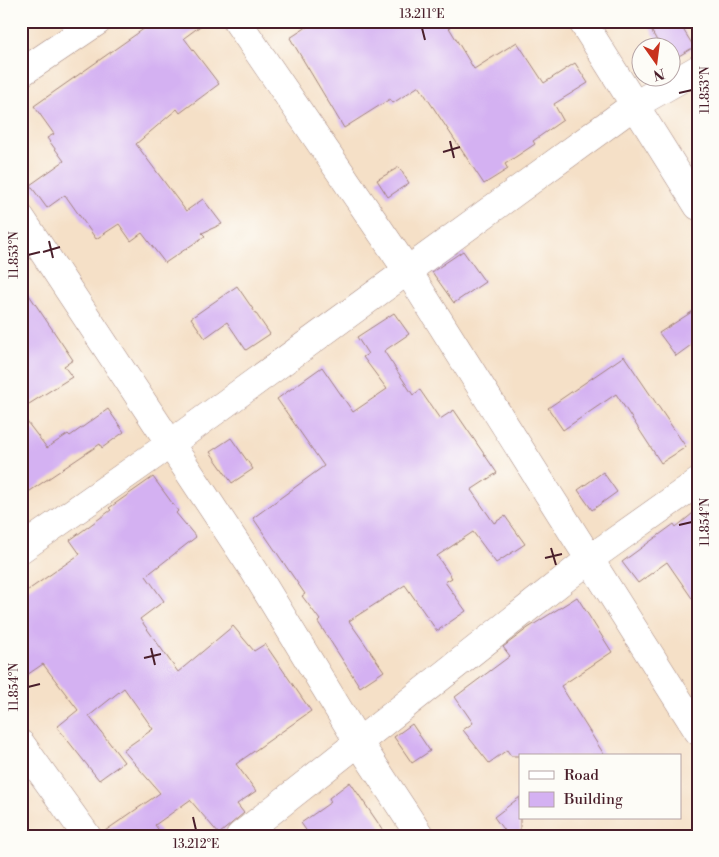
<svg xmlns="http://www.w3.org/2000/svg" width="719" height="857" font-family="'Libre Bodoni',serif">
<rect width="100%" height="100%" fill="#fdfcf7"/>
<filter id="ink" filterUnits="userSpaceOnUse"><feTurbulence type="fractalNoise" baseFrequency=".02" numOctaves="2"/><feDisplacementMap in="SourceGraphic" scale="10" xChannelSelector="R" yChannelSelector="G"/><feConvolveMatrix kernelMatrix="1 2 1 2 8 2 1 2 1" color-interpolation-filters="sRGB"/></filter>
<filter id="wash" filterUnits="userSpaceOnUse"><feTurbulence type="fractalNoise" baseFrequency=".0096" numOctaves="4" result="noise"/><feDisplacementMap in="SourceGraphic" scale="20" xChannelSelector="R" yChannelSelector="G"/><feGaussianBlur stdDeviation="1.12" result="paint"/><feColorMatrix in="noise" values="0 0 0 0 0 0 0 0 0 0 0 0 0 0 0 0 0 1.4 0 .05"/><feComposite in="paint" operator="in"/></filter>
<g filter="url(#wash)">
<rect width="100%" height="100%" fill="#f5e0c7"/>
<g id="blocks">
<g fill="#d4b1f2">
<polygon points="155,21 207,21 184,38 219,84 180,113 177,109 136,144 186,211 203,199 222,224 202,233 205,236 165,263 142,233 131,241 119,224 96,239 65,195 47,208 30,185 64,161 47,138 54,134 34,106"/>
<polygon points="316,21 445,21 474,69 517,42 544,83 575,63 588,83 554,104 563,120 533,141 535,144 505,164 508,169 484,184 419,86 393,103 390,99 344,128 290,38"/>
<polygon points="646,21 678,21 694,47 672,60 672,48 661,48"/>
<polygon points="399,167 409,183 388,197 377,180"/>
<polygon points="463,251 485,282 454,303 432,272"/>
<polygon points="21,283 73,360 64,366 72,377 21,409"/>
<polygon points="237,286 270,334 246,350 227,322 205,338 191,318"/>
<polygon points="698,308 698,340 676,356 659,333"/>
<polygon points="394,313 409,334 384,351 413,395 420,390 440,419 454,410 497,473 471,490 494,523 505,516 525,544 496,563 473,532 437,556 452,578 445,582 466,611 437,631 405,585 349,621 384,671 360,687 318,622 320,620 302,596 305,594 253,518 324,466 277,399 322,367 353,412 387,389 363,357 368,354 357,337"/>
<polygon points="624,356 686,447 661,463 616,394 563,430 548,408"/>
<polygon points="108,409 124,432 102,448 100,444 21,497 21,414 47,448 68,434 70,436"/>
<polygon points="231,438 253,469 232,483 210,452"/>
<polygon points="603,472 617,492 592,510 578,490"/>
<polygon points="153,477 178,511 176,513 196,537 146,576 164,601 140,619 178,672 233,626 254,651 265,644 311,711 236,764 256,791 237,804 244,813 219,834 190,800 155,825 163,836 102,836 102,833 160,793 123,750 153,729 124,688 89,716 124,762 99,780 57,727 78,710 43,664 21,679 21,595 80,554 70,540 111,510 109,508"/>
<polygon points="698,509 698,607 667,562 638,583 622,562 674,524 676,527"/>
<polygon points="577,597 612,652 561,686 605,756 511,756 507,750 489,763 463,730 473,723 455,697 510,656 503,647 528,628"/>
<polygon points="412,724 430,751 412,763 394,737"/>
<polygon points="350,782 387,836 310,836 301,823 331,802 329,798"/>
<polygon points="520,797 520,836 508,836 494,817"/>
</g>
</g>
</g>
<g filter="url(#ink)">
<use href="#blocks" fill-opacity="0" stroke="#a08079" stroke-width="1"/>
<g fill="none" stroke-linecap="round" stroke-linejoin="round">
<defs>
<g id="street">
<polyline points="237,21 407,270 698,731"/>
<polyline points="582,21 698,206"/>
<polyline points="21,73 98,21"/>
<polyline points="21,218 255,572 359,743 420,836"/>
<polyline points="21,549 170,444 633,106 698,69"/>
<polyline points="21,744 87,836"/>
<polyline points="240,836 591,558 698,482"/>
</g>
</defs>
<use href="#street" stroke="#a08079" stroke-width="29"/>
<use href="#street" stroke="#fff" stroke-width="28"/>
</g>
</g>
<path fill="none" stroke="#4a1f2b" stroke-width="2" d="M 422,28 L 425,40M 679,93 L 692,90M 450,141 L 454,158M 443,152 L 460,147M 49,241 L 53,258M 43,252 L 60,247M 28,255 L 40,252M 679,525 L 692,522M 551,548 L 556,565M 545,558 L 562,554M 151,648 L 155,665M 144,658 L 161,654M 28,687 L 40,684M 193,817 L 196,830"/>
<rect width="719" height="857" fill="none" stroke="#fdfcf7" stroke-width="55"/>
<rect x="519" y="754" width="162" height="65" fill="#fdfcf7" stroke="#b5a4a5"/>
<rect x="529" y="771" width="25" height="8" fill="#ffffff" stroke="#b5a4a5"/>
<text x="564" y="780" font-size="15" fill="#4a1f2b">Road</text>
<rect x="529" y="792" width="25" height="15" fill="#d4b1f2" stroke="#b5a4a5"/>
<text x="564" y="804" font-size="15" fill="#4a1f2b">Building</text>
<g transform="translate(656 62) rotate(166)"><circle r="24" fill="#fdfcf7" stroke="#b5a4a5"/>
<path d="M0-4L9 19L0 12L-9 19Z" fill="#c8321e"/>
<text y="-8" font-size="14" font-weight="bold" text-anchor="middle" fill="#4a1f2b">N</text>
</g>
<rect x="28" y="28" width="664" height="802" fill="none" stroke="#4a1f2b" stroke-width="2"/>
<g font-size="12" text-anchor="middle" fill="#4a1f2b">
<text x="422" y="18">13.211°E</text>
<text transform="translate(705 90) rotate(-90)" y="4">11.853°N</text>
<text transform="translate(14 255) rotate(-90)" y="4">11.853°N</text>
<text transform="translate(705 522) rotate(-90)" y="4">11.854°N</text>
<text transform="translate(14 687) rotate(-90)" y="4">11.854°N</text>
<text x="196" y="848">13.212°E</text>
</g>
</svg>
